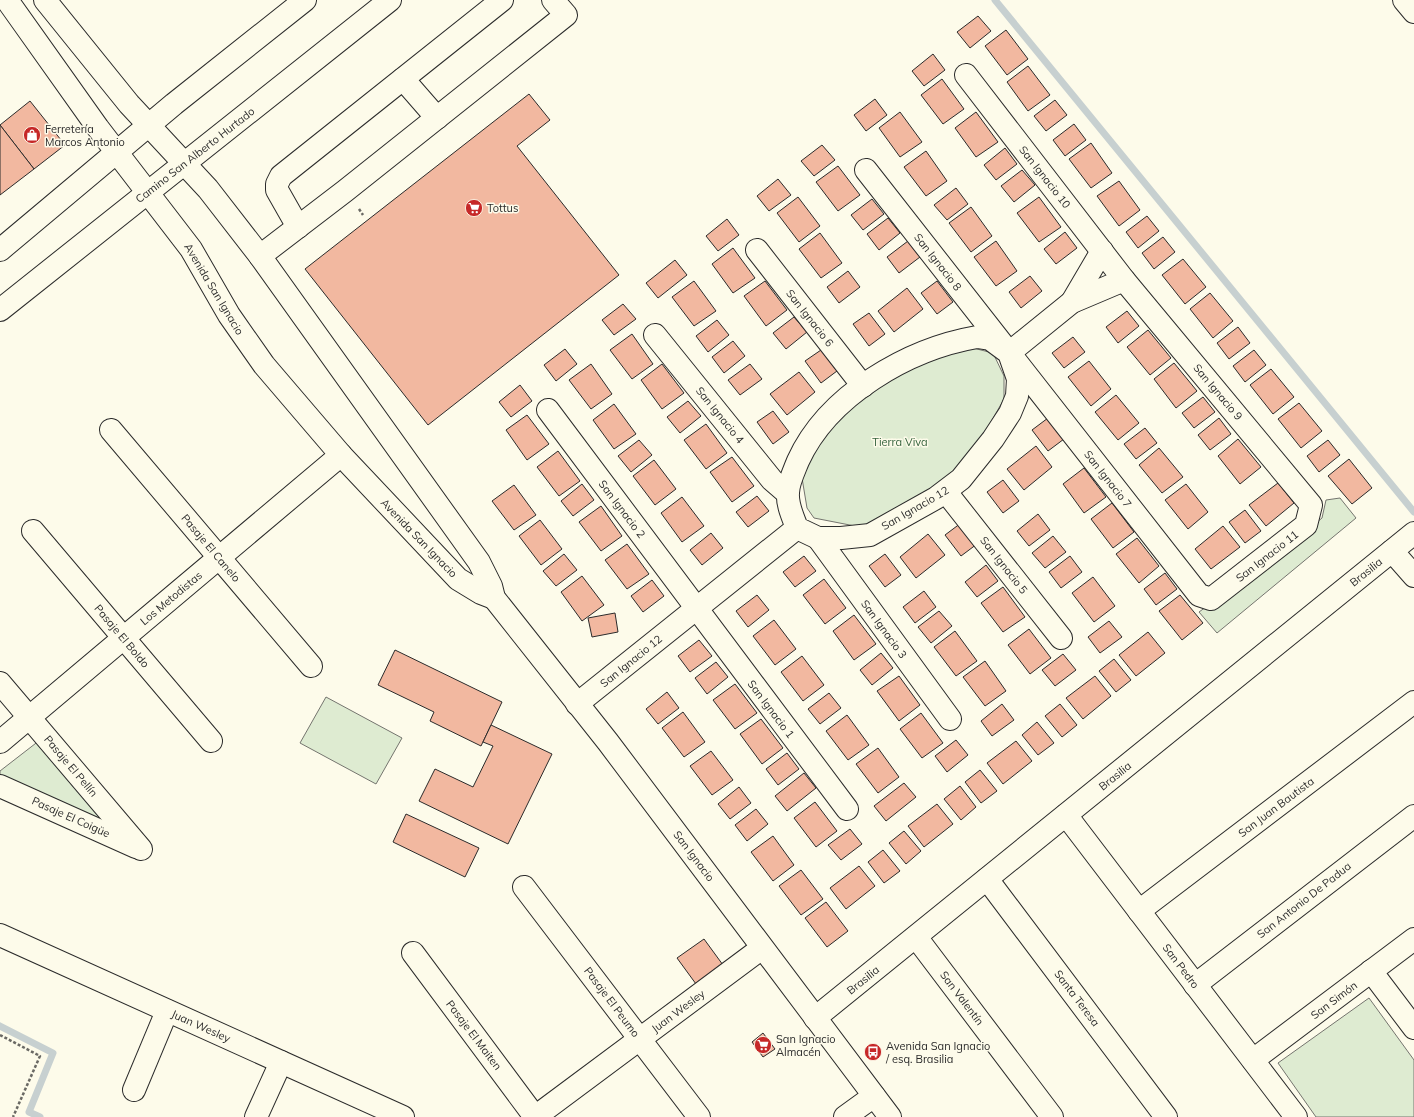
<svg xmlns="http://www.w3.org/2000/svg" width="1414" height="1117" font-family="Mulish,sans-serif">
<rect width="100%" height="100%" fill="#fdfbea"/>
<g fill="#deebd1" stroke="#74746e">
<polygon points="973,348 993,353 1004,376 1004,399 983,436 945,481 918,500 860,527 814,518 807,508 801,472 821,437 861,398 909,368 954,352"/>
<polygon points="1340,498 1356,518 1217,633 1199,612 1210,604 1220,603 1322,518 1326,500"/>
<polygon points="326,697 402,738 376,784 300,743"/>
<polygon points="40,740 108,824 0,779 0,771"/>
<polygon points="1369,998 1414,1060 1414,1117 1316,1117 1278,1063"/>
</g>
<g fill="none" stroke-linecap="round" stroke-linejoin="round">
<g stroke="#c7d0d0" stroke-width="7">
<polyline points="995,0 1414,512"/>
<polyline points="0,1026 53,1053 29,1112 40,1117"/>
</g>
</g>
<g fill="#f2b8a0" stroke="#2b2b2b">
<polygon points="978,16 991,31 970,48 957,32"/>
<polygon points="1006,30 1028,59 1007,75 985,46"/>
<polygon points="933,54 945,70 924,86 912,71"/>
<polygon points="1028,66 1050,95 1028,111 1007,82"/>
<polygon points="942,79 964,109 943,124 921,95"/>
<polygon points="529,94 550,120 517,146 619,275 428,425 305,269"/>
<polygon points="875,99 887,115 866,131 854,115"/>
<polygon points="1055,100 1067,115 1046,131 1034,116"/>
<polygon points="30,101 65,145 34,169 0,125"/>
<polygon points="900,112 922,142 900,157 879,128"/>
<polygon points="976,112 998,142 976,157 955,128"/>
<polygon points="1074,124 1086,140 1065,156 1053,140"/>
<polygon points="0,125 34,169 0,195"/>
<polygon points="1091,143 1112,173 1091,188 1069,159"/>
<polygon points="822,145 835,160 814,176 801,161"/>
<polygon points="1005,148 1017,164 996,180 984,165"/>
<polygon points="926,151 947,181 926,196 904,167"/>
<polygon points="838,166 860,195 838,211 816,182"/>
<polygon points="1022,170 1035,185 1014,202 1001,186"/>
<polygon points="778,179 791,195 769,211 757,196"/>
<polygon points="1119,181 1140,210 1119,226 1097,196"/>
<polygon points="956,188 968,204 947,220 934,205"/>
<polygon points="798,197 820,226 799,242 777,213"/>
<polygon points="1039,197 1061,227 1039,242 1017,213"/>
<polygon points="872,199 884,214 863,230 851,215"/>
<polygon points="971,207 992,236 971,252 949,223"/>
<polygon points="1147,216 1159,231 1138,248 1126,232"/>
<polygon points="888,218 900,233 879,250 867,234"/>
<polygon points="727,219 739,235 718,251 706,236"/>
<polygon points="1065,232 1077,248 1056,264 1044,249"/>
<polygon points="820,233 842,263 821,278 799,249"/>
<polygon points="1163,237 1175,252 1154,269 1142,253"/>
<polygon points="908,241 920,257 899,273 887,257"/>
<polygon points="996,241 1017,271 996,286 974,257"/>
<polygon points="733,248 755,278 733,293 712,264"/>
<polygon points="1183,259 1206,287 1185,304 1162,275"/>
<polygon points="675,260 687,275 658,298 646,283"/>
<polygon points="848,271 860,287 839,303 827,287"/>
<polygon points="1030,276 1042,291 1021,308 1009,292"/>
<polygon points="694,281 716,311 694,326 672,297"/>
<polygon points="765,281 787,310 766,326 744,296"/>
<polygon points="937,281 953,302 937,314 921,293"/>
<polygon points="907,288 923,309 894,332 878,311"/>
<polygon points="1210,293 1233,321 1213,338 1190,309"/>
<polygon points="623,304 636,319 614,335 602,320"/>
<polygon points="1127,311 1139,326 1118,343 1106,327"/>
<polygon points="869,313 885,334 869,346 853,324"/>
<polygon points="794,317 807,332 786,349 773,333"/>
<polygon points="717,320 729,335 708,352 696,336"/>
<polygon points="1238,327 1250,343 1229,359 1217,343"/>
<polygon points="1148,330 1171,358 1150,375 1127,347"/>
<polygon points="632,334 653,364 632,379 610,350"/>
<polygon points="1073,337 1085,352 1064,368 1052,353"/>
<polygon points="733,341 745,356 724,373 712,357"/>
<polygon points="565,349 577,364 556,381 544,365"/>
<polygon points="821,350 837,371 821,383 805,361"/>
<polygon points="1254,350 1266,365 1245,382 1233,366"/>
<polygon points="1089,361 1111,389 1091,406 1068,377"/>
<polygon points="1174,363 1197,391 1176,408 1154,379"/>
<polygon points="591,364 612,394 591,409 569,380"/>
<polygon points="662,364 684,393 662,409 641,380"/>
<polygon points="750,364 762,379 740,395 728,380"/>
<polygon points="1271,369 1294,397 1273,414 1250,385"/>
<polygon points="799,372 815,392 787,415 770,394"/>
<polygon points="520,385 532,401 511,417 499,402"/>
<polygon points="1116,395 1139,423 1118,440 1095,412"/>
<polygon points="1203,397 1215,412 1194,428 1182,413"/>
<polygon points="688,401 701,416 680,433 667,417"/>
<polygon points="1299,403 1322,431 1301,448 1278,419"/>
<polygon points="614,404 636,434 614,449 593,420"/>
<polygon points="773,411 789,432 773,444 757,422"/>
<polygon points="527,415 549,444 527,460 506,430"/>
<polygon points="1048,418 1064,439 1048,451 1032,430"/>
<polygon points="1219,418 1231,434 1210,450 1198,435"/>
<polygon points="706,424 727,453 706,469 684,440"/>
<polygon points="1145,428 1157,443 1136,459 1124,444"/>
<polygon points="1238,439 1261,467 1240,484 1218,456"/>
<polygon points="639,440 652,455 631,472 618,456"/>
<polygon points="1328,440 1340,455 1319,472 1307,456"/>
<polygon points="1036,446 1052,467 1024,490 1007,469"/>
<polygon points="1159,448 1183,477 1162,493 1139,465"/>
<polygon points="558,451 580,481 559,496 537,467"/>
<polygon points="732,457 754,486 732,502 710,472"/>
<polygon points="1349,459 1372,488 1352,504 1328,476"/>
<polygon points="654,460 676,489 655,505 633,476"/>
<polygon points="1084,468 1106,497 1084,513 1063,484"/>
<polygon points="1003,480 1019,501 1003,513 987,492"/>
<polygon points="1278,483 1294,503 1266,526 1249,505"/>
<polygon points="582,484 594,500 573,516 561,501"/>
<polygon points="1186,484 1208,512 1188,529 1165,500"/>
<polygon points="514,485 536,515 514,530 492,501"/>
<polygon points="757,496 769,511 748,527 736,512"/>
<polygon points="682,497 704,526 682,542 661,513"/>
<polygon points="1112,503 1134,532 1113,548 1091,519"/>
<polygon points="601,506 622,536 601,551 579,522"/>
<polygon points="1245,510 1261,531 1245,543 1229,522"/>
<polygon points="1038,514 1050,530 1029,546 1017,531"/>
<polygon points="540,520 562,549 541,565 519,536"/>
<polygon points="961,523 977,544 961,556 945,535"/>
<polygon points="1223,526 1240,547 1211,569 1195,549"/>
<polygon points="711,533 723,548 702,565 690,550"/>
<polygon points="928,534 945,555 916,578 900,557"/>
<polygon points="1053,536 1066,552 1045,568 1032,553"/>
<polygon points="1137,538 1159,566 1139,583 1116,554"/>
<polygon points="627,544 649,574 627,589 605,560"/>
<polygon points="564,554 577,570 556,586 543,571"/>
<polygon points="885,554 901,575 885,587 869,566"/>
<polygon points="804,556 816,571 795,587 783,572"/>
<polygon points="1070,556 1082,572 1061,588 1049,572"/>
<polygon points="986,565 998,581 977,597 965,582"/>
<polygon points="1165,573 1177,589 1156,605 1144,589"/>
<polygon points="582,576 604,605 582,621 561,592"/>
<polygon points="1093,577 1115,606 1094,622 1072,593"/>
<polygon points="824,579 846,608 825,624 803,595"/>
<polygon points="652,580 664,596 643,612 631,596"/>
<polygon points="1003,587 1025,617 1003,632 981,603"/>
<polygon points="924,591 936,607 915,623 903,607"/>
<polygon points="757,595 769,610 748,627 736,611"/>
<polygon points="1180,595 1203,623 1182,640 1159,611"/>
<polygon points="939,611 952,626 931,643 918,627"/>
<polygon points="615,613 618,632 592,637 588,618"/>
<polygon points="854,615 876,644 854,660 833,631"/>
<polygon points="774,620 796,649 775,665 753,636"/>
<polygon points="1109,621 1122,637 1100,653 1088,637"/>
<polygon points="1029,629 1051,658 1030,674 1008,645"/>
<polygon points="955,631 977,661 956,676 934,647"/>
<polygon points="1148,632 1165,653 1136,676 1119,655"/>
<polygon points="699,640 712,656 690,672 678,656"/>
<polygon points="395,650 502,702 481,746 430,721 434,712 378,685"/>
<polygon points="881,653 893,668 872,685 860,670"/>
<polygon points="1063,654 1076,670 1055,686 1042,670"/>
<polygon points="802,656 824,685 803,701 781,672"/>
<polygon points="1114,659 1131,680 1116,692 1099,671"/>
<polygon points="985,661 1006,691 985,706 963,677"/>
<polygon points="716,662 728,677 707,694 695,678"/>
<polygon points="899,676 920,705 899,721 877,691"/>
<polygon points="1095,676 1111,696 1083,719 1066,698"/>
<polygon points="735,684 757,713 735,729 713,700"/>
<polygon points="667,692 679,708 658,724 646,709"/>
<polygon points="829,693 841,708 820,724 808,709"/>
<polygon points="1002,704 1014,720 992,736 981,721"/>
<polygon points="1060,704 1077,725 1062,737 1045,716"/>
<polygon points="683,712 705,742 684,757 662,728"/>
<polygon points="921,713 943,743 922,758 900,729"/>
<polygon points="847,715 869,745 848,760 826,731"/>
<polygon points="761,719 783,748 762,764 740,734"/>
<polygon points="1037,722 1054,743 1038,755 1022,735"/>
<polygon points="491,725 552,754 508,844 419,801 435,769 473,787 493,746 483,742"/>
<polygon points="956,740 968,755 947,772 935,756"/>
<polygon points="1016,741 1032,761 1003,784 987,763"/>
<polygon points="878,748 899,777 878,793 856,764"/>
<polygon points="711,751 733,780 712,795 690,766"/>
<polygon points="787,753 799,769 778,785 766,769"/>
<polygon points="980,770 997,791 981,803 965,782"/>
<polygon points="804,773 816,788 787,811 775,796"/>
<polygon points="904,783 916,797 886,821 874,806"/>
<polygon points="960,786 976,807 961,820 944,799"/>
<polygon points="739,787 751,803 730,819 718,804"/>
<polygon points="815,802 837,831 816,847 794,818"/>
<polygon points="937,804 953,824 924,847 908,826"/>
<polygon points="756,809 768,824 747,841 735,825"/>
<polygon points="406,814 479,848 465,877 393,842"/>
<polygon points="850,829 862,844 841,860 828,845"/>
<polygon points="904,831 921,851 906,864 889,843"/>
<polygon points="773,836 794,865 773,881 751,852"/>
<polygon points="883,850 900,871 884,883 868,862"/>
<polygon points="859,866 875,886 846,909 830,888"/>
<polygon points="801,870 823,899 801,915 779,886"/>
<polygon points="826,902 848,931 827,947 805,918"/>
<polygon points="704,939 723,965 696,984 677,958"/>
<polygon points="763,1033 775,1049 763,1057 752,1042"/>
</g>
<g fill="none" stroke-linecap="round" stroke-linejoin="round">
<defs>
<g id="minor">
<polyline points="403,79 437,118"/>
<polyline points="866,170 1199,595 1211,599 1306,525 1311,505 1124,280 966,75"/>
<polyline points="298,227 277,190 277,184 281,176 502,0"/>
<polyline points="757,250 863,386"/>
<polyline points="260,256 345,191 566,15 553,0"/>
<polyline points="1072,302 1102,251"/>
<polyline points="655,335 772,480 787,493"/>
<path d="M 977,337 L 990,339 L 1009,353 L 1018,379 L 1017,396 L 1010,413 L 993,439 L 961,479 L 936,498 L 870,535 L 841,538 L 818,538 L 797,528 C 793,517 787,505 788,493 C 788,483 794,471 798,461 C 828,395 908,349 977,337 Z"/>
<polyline points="1009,353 1072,302 1124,280"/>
<polyline points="548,410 847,809"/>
<polyline points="111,430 311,666"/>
<polyline points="946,492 1061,638"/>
<polyline points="33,531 211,741"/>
<polyline points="818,538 950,719"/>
<polyline points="1392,551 1414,576"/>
<polyline points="0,683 141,849"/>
<polyline points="577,704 797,528"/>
<polyline points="0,742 341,455"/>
<polyline points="0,786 136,847"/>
<polyline points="1066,815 1296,1117"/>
<polyline points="987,879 1166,1117"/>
<polyline points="524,887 699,1117"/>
<polyline points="1139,911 1414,702"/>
<polyline points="0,935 403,1117"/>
<polyline points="916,937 1052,1117"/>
<polyline points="413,953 535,1117 762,948"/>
<polyline points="1371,971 1414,1028"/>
<polyline points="1195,985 1414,816"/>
<polyline points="815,1018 1414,533"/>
<polyline points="1253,1060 1414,939"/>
<polyline points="134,1090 167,1011"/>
<polyline points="256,1117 281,1062"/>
<polyline points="845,1117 874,1096"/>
</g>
<g id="major">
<polyline points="7,0 98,128 191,249 229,315 264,365 341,455 458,579 481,593 494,598"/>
<polyline points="45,0 129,104 208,189 260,256 479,562 491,586 494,598 608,742 890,1117"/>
<polyline points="1404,0 1414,12"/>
<polyline points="0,250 174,104 305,0"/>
<polyline points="0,310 390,0"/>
</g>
</defs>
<use href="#minor" stroke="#2b2b2b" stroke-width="24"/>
<use href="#major" stroke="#2b2b2b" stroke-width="24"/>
<g stroke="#6a6964" stroke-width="2.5" stroke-dasharray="3 2" stroke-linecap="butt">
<polyline points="359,209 363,215"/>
<polyline points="0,1035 40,1056 13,1117"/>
</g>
<use href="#minor" stroke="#fdfbea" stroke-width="22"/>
<use href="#major" stroke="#fdfbea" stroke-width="22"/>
</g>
<defs>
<symbol id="shop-disc" viewBox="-11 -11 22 22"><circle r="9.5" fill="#c62828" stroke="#fdfbea"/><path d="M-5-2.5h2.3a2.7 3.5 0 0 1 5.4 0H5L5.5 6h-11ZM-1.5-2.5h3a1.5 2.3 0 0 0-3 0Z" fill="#fff"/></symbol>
<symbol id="supermarket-disc" viewBox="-11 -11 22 22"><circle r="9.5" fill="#c62828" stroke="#fdfbea"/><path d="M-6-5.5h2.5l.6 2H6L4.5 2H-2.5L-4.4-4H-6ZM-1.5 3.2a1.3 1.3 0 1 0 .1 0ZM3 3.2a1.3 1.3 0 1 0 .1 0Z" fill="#fff"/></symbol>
<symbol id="bus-disc" viewBox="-11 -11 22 22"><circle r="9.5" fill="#c62828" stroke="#fdfbea"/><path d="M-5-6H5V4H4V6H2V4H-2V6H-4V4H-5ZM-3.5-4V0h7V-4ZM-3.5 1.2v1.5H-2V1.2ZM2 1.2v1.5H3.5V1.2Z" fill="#fff"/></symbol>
</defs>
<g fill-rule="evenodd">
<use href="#shop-disc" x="22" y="125" width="20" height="20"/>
<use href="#supermarket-disc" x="464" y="198" width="20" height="20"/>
<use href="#supermarket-disc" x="753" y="1035" width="20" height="20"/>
<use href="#bus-disc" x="863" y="1042" width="20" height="20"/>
</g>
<g text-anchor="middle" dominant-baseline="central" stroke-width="3" stroke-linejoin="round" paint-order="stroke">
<g font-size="11" fill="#2b2b2b" stroke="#fdfbea" text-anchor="start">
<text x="45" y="129">Ferretería<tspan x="45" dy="13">Marcos Antonio</tspan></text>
<text x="487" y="208">Tottus</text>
<text x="776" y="1039">San Ignacio<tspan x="776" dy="13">Almacén</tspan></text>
<text x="886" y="1046">Avenida San Ignacio<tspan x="886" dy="13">/ esq. Brasilia</tspan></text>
</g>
<g font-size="11" fill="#2b2b2b" stroke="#fdfbea">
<text transform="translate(195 155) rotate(-38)">Camino San Alberto Hurtado</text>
<text transform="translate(1045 177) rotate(52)">San Ignacio 10</text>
<text transform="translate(938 262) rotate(52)">San Ignacio 8</text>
<text transform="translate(214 289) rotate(59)">Avenida San Ignacio</text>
<text transform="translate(810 318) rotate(52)">San Ignacio 6</text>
<text transform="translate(1218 392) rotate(50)">San Ignacio 9</text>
<text transform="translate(720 415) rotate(51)">San Ignacio 4</text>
<text transform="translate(1108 479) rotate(52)">San Ignacio 7</text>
<text transform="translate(915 508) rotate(-30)">San Ignacio 12</text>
<text transform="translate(622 509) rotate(53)">San Ignacio 2</text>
<text transform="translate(419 538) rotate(46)">Avenida San Ignacio</text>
<text transform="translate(211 548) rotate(50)">Pasaje El Canelo</text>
<text transform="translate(1267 556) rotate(-38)">San Ignacio 11</text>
<text transform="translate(1004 565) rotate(52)">San Ignacio 5</text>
<text transform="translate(1366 572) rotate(-39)">Brasilia</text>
<text transform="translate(171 598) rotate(-40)">Los Metodistas</text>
<text transform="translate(884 629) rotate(54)">San Ignacio 3</text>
<text transform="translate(122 636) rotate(50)">Pasaje El Boldo</text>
<text transform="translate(631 661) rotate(-39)">San Ignacio 12</text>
<text transform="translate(771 709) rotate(53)">San Ignacio 1</text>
<text transform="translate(71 766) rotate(50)">Pasaje El Pellín</text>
<text transform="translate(1115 776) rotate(-39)">Brasilia</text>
<text transform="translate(1276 807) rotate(-37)">San Juan Bautista</text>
<text transform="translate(71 817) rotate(24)">Pasaje El Coigüe</text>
<text transform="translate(694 856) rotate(53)">San Ignacio</text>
<text transform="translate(1304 900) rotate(-38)">San Antonio De Padua</text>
<text transform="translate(1181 966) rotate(53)">San Pedro</text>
<text transform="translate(863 980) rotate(-39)">Brasilia</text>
<text transform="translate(962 998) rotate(53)">San Valentín</text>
<text transform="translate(1077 998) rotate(53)">Santa Teresa</text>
<text transform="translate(1334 1000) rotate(-37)">San Simón</text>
<text transform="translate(612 1002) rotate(53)">Pasaje El Peumo</text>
<text transform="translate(678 1011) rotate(-37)">Juan Wesley</text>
<text transform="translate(201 1026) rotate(24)">Juan Wesley</text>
<text transform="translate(474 1035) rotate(53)">Pasaje El Maiten</text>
</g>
<g font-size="11" fill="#34623c" stroke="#fdfbea">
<text x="900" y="442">Tierra Viva</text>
</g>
</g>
</svg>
